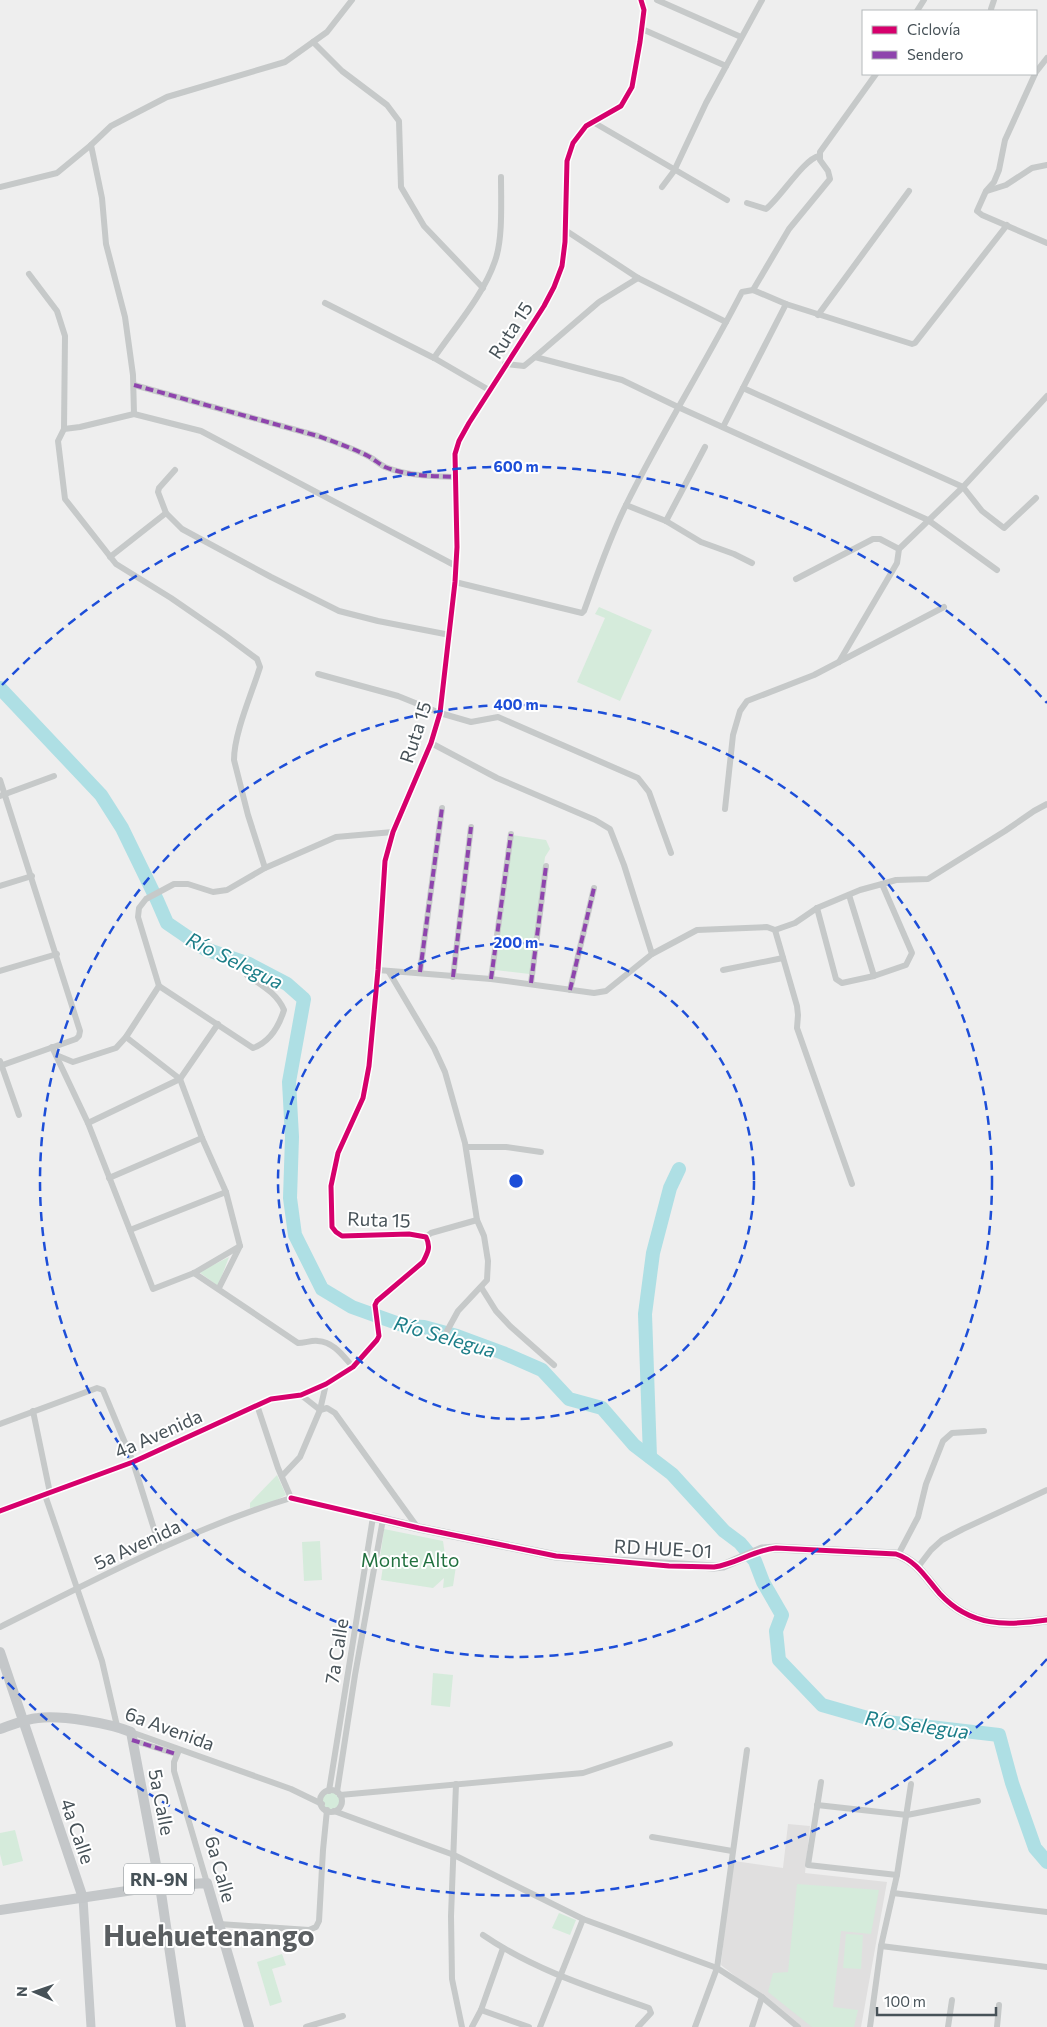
<svg xmlns="http://www.w3.org/2000/svg" width="1047" height="2027" font-family="Commissioner,sans-serif">
<rect width="100%" height="100%" fill="#eee"/>
<polygon fill="#e0dfdf" points="788,1824 810,1826 805,1873 887,1882 861,2027 800,2027 721,1965 730,1873 734,1861 783,1868"/>
<g fill="#d5ebdb">
<polygon points="599,607 652,630 620,701 577,682 605,618 595,614"/>
<polygon points="512,835 546,840 550,849 545,857 530,974 495,970"/>
<polygon points="229,1257 218,1286 199,1272"/>
<polygon points="277,1475 286,1495 269,1504 250,1508 250,1503"/>
<polygon points="384,1529 443,1541 445,1555 450,1556 449,1565 456,1566 453,1586 443,1588 444,1578 433,1588 381,1580 384,1559 380,1558"/>
<polygon points="320,1541 322,1580 304,1581 302,1542"/>
<polygon points="433,1673 453,1675 450,1707 431,1705"/>
<circle cx="331" cy="1801" r="10"/>
<polygon points="15,1830 23,1861 3,1866 0,1854 0,1833"/>
<polygon points="797,1884 879,1890 871,1934 841,1931 833,2007 858,2010 854,2027 812,2027 768,1992 773,1973 788,1972"/>
<polygon points="559,1913 576,1920 570,1935 552,1928"/>
<polygon points="846,1934 863,1935 861,1969 843,1968"/>
<polygon points="282,1954 286,1965 272,1969 282,2002 270,2006 257,1962"/>
</g>
<g fill="none" stroke-linecap="round" stroke-linejoin="round">
<g stroke="#aedfe4" stroke-width="14">
<polyline points="0,688 101,795 122,828 157,900 167,923 205,949 249,964 287,984 304,999 289,1082 292,1137 290,1198 295,1235 322,1289 352,1307 405,1326 424,1327 457,1336 503,1353 542,1370 569,1399 602,1408 634,1445 672,1474 724,1531 740,1543 755,1561 763,1582 782,1615 776,1631 779,1660 822,1705 878,1721 999,1735 1012,1783 1035,1848 1047,1862"/>
<polyline points="650,1457 645,1314 653,1253 670,1188 679,1169"/>
</g>
<g stroke="#c6c9c9" stroke-width="6">
<polyline points="657,0 741,37"/>
<polyline points="991,9 994,0"/>
<polyline points="917,11 924,0"/>
<polyline points="642,29 726,66"/>
<polyline points="313,42 342,71 387,105 399,121 401,187 424,226 483,288"/>
<polyline points="1036,72 1047,58"/>
<polyline points="1035,74 1005,140 999,170 994,182 986,191 977,211 982,215 1047,243"/>
<polyline points="593,122 727,200"/>
<polyline points="0,187 57,173 91,145"/>
<polyline points="662,187 674,171 706,103 762,0"/>
<polyline points="987,191 1006,185 1032,168 1047,165"/>
<path d="M 747,203 L 766,209 C 781,197 804,159 819,156"/>
<polyline points="565,230 638,278 726,322"/>
<path d="M 29,274 L 57,311 L 65,336 L 64,429 L 58,441 L 65,499 L 116,564 L 171,598 L 226,636 L 257,659 L 260,667 C 252,693 234,733 234,760 L 248,815 L 265,868"/>
<polyline points="753,290 789,229 830,179 828,171 820,160 820,152 876,74"/>
<polyline points="325,303 434,358 489,390"/>
<polyline points="818,315 909,191"/>
<polyline points="535,357 599,302 638,278"/>
<path d="M 434,358 C 455,327 483,296 495,261 C 503,239 501,202 501,177"/>
<polyline points="505,364 524,366 535,357 622,380 678,407 928,520 997,570"/>
<path d="M 134,385 L 318,436 C 335,442 352,448 368,456 C 374,459 379,464 385,467 C 408,476 431,476 455,477"/>
<polyline points="743,388 963,487 982,511 1004,528 1036,498"/>
<polyline points="134,414 133,375 125,317 106,244 102,198 91,145 111,126 167,97 285,62 327,32 352,0"/>
<polyline points="723,427 786,304"/>
<polyline points="64,429 80,427 134,414 201,431 456,566"/>
<polyline points="175,470 159,488 158,492 166,513 182,529 271,577 339,611 378,621 450,635"/>
<polyline points="626,505 666,521 701,542 734,554 752,563"/>
<polyline points="666,521 705,447"/>
<polyline points="110,557 166,513"/>
<polyline points="796,579 873,539 880,539 899,549"/>
<path d="M 455,582 L 582,613 L 584,611 C 597,575 609,539 626,505 C 662,432 705,364 742,292 L 753,290 L 786,304 L 912,344 L 915,343 L 1007,225"/>
<polyline points="839,662 897,563 899,549 963,487 1047,396"/>
<polyline points="318,674 398,696 440,713 471,722 498,717 638,778 649,792 671,853"/>
<polyline points="431,743 497,778 595,820 610,829 624,865 652,954"/>
<polyline points="0,780 80,1031 79,1036 76,1039 0,1066"/>
<polyline points="0,796 54,776"/>
<polyline points="725,809 733,735 740,711 747,701 814,675 944,607"/>
<polyline points="0,886 32,876"/>
<polyline points="849,895 874,976 906,965 912,953 882,884"/>
<polyline points="817,908 836,979 842,983 874,976"/>
<polyline points="775,930 797,1006 798,1015 797,1028 852,1184"/>
<polyline points="378,970 491,979 594,993 606,991 652,954 697,930 767,927 775,930 795,923 817,908 860,890 882,884 896,880 928,879 1005,831 1034,811 1047,804"/>
<polyline points="723,970 783,958"/>
<polyline points="0,971 57,954"/>
<polyline points="389,972 434,1048 445,1072 465,1143 477,1220 484,1236 488,1261 487,1280 458,1311 447,1331"/>
<polyline points="420,972 442,808"/>
<path d="M 247,975 C 261,985 277,993 284,1010 C 279,1026 270,1042 253,1048 L 159,986 L 138,917 L 139,908 L 146,899 L 174,884 L 188,884 L 213,892 L 227,890 L 265,868 L 336,837 L 393,832"/>
<polyline points="453,977 471,827"/>
<polyline points="491,979 511,834"/>
<polyline points="531,983 546,866"/>
<polyline points="570,990 594,888"/>
<polyline points="126,1037 180,1079 202,1138 226,1192 240,1246 219,1288"/>
<polyline points="52,1047 88,1123 153,1289 194,1273 240,1246"/>
<polyline points="56,1055 73,1062 116,1048 126,1037 159,986"/>
<polyline points="0,1061 19,1115"/>
<polyline points="88,1123 180,1079 218,1024"/>
<polyline points="466,1147 506,1147 541,1152"/>
<polyline points="109,1178 202,1138"/>
<polyline points="130,1230 226,1192"/>
<polyline points="426,1237 431,1233 477,1220"/>
<path d="M 194,1273 L 298,1343 C 305,1343 312,1340 318,1341 C 334,1342 343,1356 353,1367"/>
<polyline points="481,1287 496,1311 510,1326 554,1365"/>
<polyline points="301,1395 320,1410"/>
<polyline points="257,1405 278,1468 291,1498"/>
<polyline points="320,1410 327,1408 335,1413 418,1528"/>
<polyline points="33,1411 50,1493"/>
<polyline points="0,1424 97,1388 103,1390 133,1462 160,1548"/>
<polyline points="282,1476 300,1457 320,1410 326,1384"/>
<polyline points="45,1495 102,1661 117,1726"/>
<polyline points="291,1498 373,1517 329,1791"/>
<path d="M 0,1511 L 133,1462 L 271,1399 L 301,1395 L 326,1384 L 353,1367 L 377,1340 L 379,1336 L 375,1305 L 377,1301 L 423,1262 C 428,1252 431,1247 426,1237 L 409,1234 L 342,1236 L 336,1232 L 332,1227 L 331,1186 L 338,1153 L 363,1098 L 369,1066 L 378,970 L 385,861 L 393,832 L 431,743 L 440,713 L 455,582 L 457,547 L 455,454 L 459,441 L 469,423 L 544,306 L 554,287 L 562,266 L 565,242 L 567,161 L 573,143 L 586,126 L 621,106 L 632,87 L 640,42 L 644,10 L 641,0"/>
<polyline points="898,1555 918,1517 926,1484 943,1441 952,1433 984,1431"/>
<polyline points="918,1567 931,1550 942,1540 963,1529 1047,1490"/>
<path d="M 0,1627 C 95,1580 189,1529 291,1498"/>
<polyline points="131,1732 291,1789 322,1804"/>
<polyline points="132,1740 176,1754"/>
<polyline points="179,1750 174,1762 174,1771 207,1883"/>
<polyline points="821,1782 808,1865 897,1875"/>
<polyline points="456,1784 451,1916 452,1979 462,2027"/>
<circle cx="331" cy="1801" r="11"/>
<polyline points="337,1792 355,1675 383,1519"/>
<polyline points="340,1795 583,1773 670,1744"/>
<polyline points="817,1805 907,1815 978,1801"/>
<polyline points="334,1811 454,1855 583,1919 717,1968 762,1997 798,2027"/>
<polyline points="652,1837 732,1851"/>
<polyline points="893,1893 1047,1912"/>
<polyline points="219,1924 309,1930 316,1927 319,1921 323,1850 327,1810"/>
<path d="M 483,1935 C 534,1970 592,1988 649,2008 L 651,2013 L 638,2027"/>
<polyline points="881,1946 1047,1967"/>
<polyline points="481,2010 529,2027"/>
<polyline points="306,2027 343,2016"/>
<polyline points="472,2027 481,2010 503,1948"/>
<polyline points="540,2027 583,1919"/>
<polyline points="695,2027 717,1968 747,1750"/>
<polyline points="752,2027 762,1997"/>
<polyline points="870,2027 881,1946 897,1875 911,1784"/>
<polyline points="948,2027 952,2000"/>
<polyline points="997,2027 999,2005"/>
</g>
<g stroke="#c6c9cb" stroke-width="9">
<path d="M 373,1517 L 419,1528 L 556,1556 L 599,1560 L 714,1567 L 723,1566 L 762,1549 L 776,1548 L 896,1554 C 917,1561 926,1578 940,1594 C 971,1627 1006,1626 1047,1620"/>
<polyline points="83,1898 91,2027"/>
</g>
<g stroke="#c4c7c9" stroke-width="10">
<polyline points="0,1652 83,1898"/>
<path d="M 0,1729 C 12,1725 25,1719 38,1718 C 61,1715 109,1723 131,1732 L 160,1886 L 181,2027"/>
<polyline points="0,1910 160,1886 207,1883 249,2027"/>
</g>
<g stroke="#8e44ad" stroke-width="4" stroke-dasharray="8 4" stroke-linecap="butt">
<path d="M 134,385 L 318,436 C 335,442 352,448 368,456 C 374,459 379,464 385,467 C 408,476 431,476 455,477"/>
<polyline points="420,972 442,808"/>
<polyline points="453,977 471,827"/>
<polyline points="491,979 511,834"/>
<polyline points="531,983 546,866"/>
<polyline points="570,990 594,888"/>
<polyline points="132,1740 176,1754"/>
</g>
<defs>
<g id="cycleway">
<path d="M 291,1498 L 419,1528 L 556,1556 L 669,1566 L 714,1567 C 736,1564 754,1550 776,1548 L 896,1554 C 917,1561 926,1578 940,1594 C 971,1627 1006,1626 1047,1620"/>
<path d="M 0,1511 L 133,1462 L 271,1399 L 301,1395 L 326,1384 L 353,1367 L 377,1340 L 379,1336 L 375,1305 L 377,1301 L 423,1262 C 428,1252 431,1247 426,1237 L 409,1234 L 342,1236 L 336,1232 L 332,1227 L 331,1186 L 338,1153 L 363,1098 L 369,1066 L 378,970 L 385,861 L 393,832 L 431,743 L 440,713 L 455,582 L 457,547 L 455,454 L 459,441 L 469,423 L 544,306 L 554,287 L 562,266 L 565,242 L 567,161 L 573,143 L 586,126 L 621,106 L 632,87 L 640,42 L 644,10 L 641,0"/>
</g>
</defs>
<use href="#cycleway" stroke="#fff" stroke-width="8"/>
<use href="#cycleway" stroke="#d6006c" stroke-width="5"/>
</g>
<g fill="none" stroke="#1d4ed8" stroke-width="2.5" stroke-dasharray="9 6">
<circle cx="516" cy="1181" r="238"/>
<circle cx="516" cy="1181" r="476"/>
<path d="M1047 1659A714 714 0 0 1 2 1677M2 685A714 714 0 0 1 1047 703"/>
</g>
<g text-anchor="middle" dominant-baseline="central" stroke-width="4" stroke-linejoin="round" paint-order="stroke">
<rect fill="#fff" stroke="#7e868a" stroke-width="1" x="124" y="1863.5" width="70" height="31" rx="4"/>
<g font-size="18" font-weight="bold" fill="#475258">
<text x="159" y="1879">RN-9N</text>
</g>
<g font-size="19" fill="#475258" stroke="#fff">
<text transform="translate(510 330) rotate(-57)">Ruta 15</text>
<text transform="translate(415 732) rotate(-72)">Ruta 15</text>
<text transform="translate(379 1219) rotate(2)">Ruta 15</text>
<text transform="translate(158 1433) rotate(-24)">4a Avenida</text>
<text transform="translate(137 1544) rotate(-25)">5a Avenida</text>
<text transform="translate(663 1548) rotate(3)">RD HUE-01</text>
<text transform="translate(336 1651) rotate(-81)">7a Calle</text>
<text transform="translate(170 1728) rotate(20)">6a Avenida</text>
<text transform="translate(162 1802) rotate(79)">5a Calle</text>
<text transform="translate(78 1831) rotate(71)">4a Calle</text>
<text transform="translate(221 1869) rotate(74)">6a Calle</text>
</g>
<g font-size="19" fill="#21703f" stroke="#fff">
<text x="410" y="1559">Monte Alto</text>
</g>
<g font-size="20" font-style="italic" fill="#1c7e88" stroke="#fff">
<text transform="translate(235 960) rotate(26)">Río Selegua</text>
<text transform="translate(445 1336) rotate(16)">Río Selegua</text>
<text transform="translate(917 1724) rotate(8)">Río Selegua</text>
</g>
<g font-size="29" font-weight="bold" fill="#5a5e61" stroke="#fff">
<text x="209" y="1934">Huehuetenango</text>
</g>
</g>
<circle cx="516" cy="1181" r="8" fill="#1d4ed8" stroke="#fff" stroke-width="2.5"/>
<g font-size="15" text-anchor="middle" font-weight="bold" fill="#1d4ed8" stroke="#fff" stroke-width="4" stroke-linejoin="round" paint-order="stroke">
<text x="516" y="472">600 m</text>
<text x="516" y="710">400 m</text>
<text x="516" y="948">200 m</text>
</g>
<rect x="862" y="10" width="175" height="65" fill="#ffffff" stroke="#b5babc"/>
<rect x="872" y="26" width="25" height="8" fill="#d6006c" stroke="#b5babc"/>
<text x="907" y="35" font-size="15" fill="#475258">Ciclovía</text>
<rect x="872" y="51" width="25" height="8" fill="#8e44ad" stroke="#b5babc"/>
<text x="907" y="60" font-size="15" fill="#475258">Sendero</text>
<g transform="translate(35 1992) rotate(272)" stroke="#ffffff" stroke-width="4" paint-order="stroke">
<path d="M0-4L9 19L0 12L-9 19Z" fill="#475258"/>
<text y="-8" font-size="14" font-weight="bold" text-anchor="middle" fill="#475258">N</text>
</g>
<path d="M877 2007v8h119v-8" fill="none" stroke="#475258" stroke-width="2.5"/>
<text x="884" y="2007" font-size="15" fill="#475258" stroke="#ffffff" stroke-width="4" paint-order="stroke">100 m</text>
</svg>
